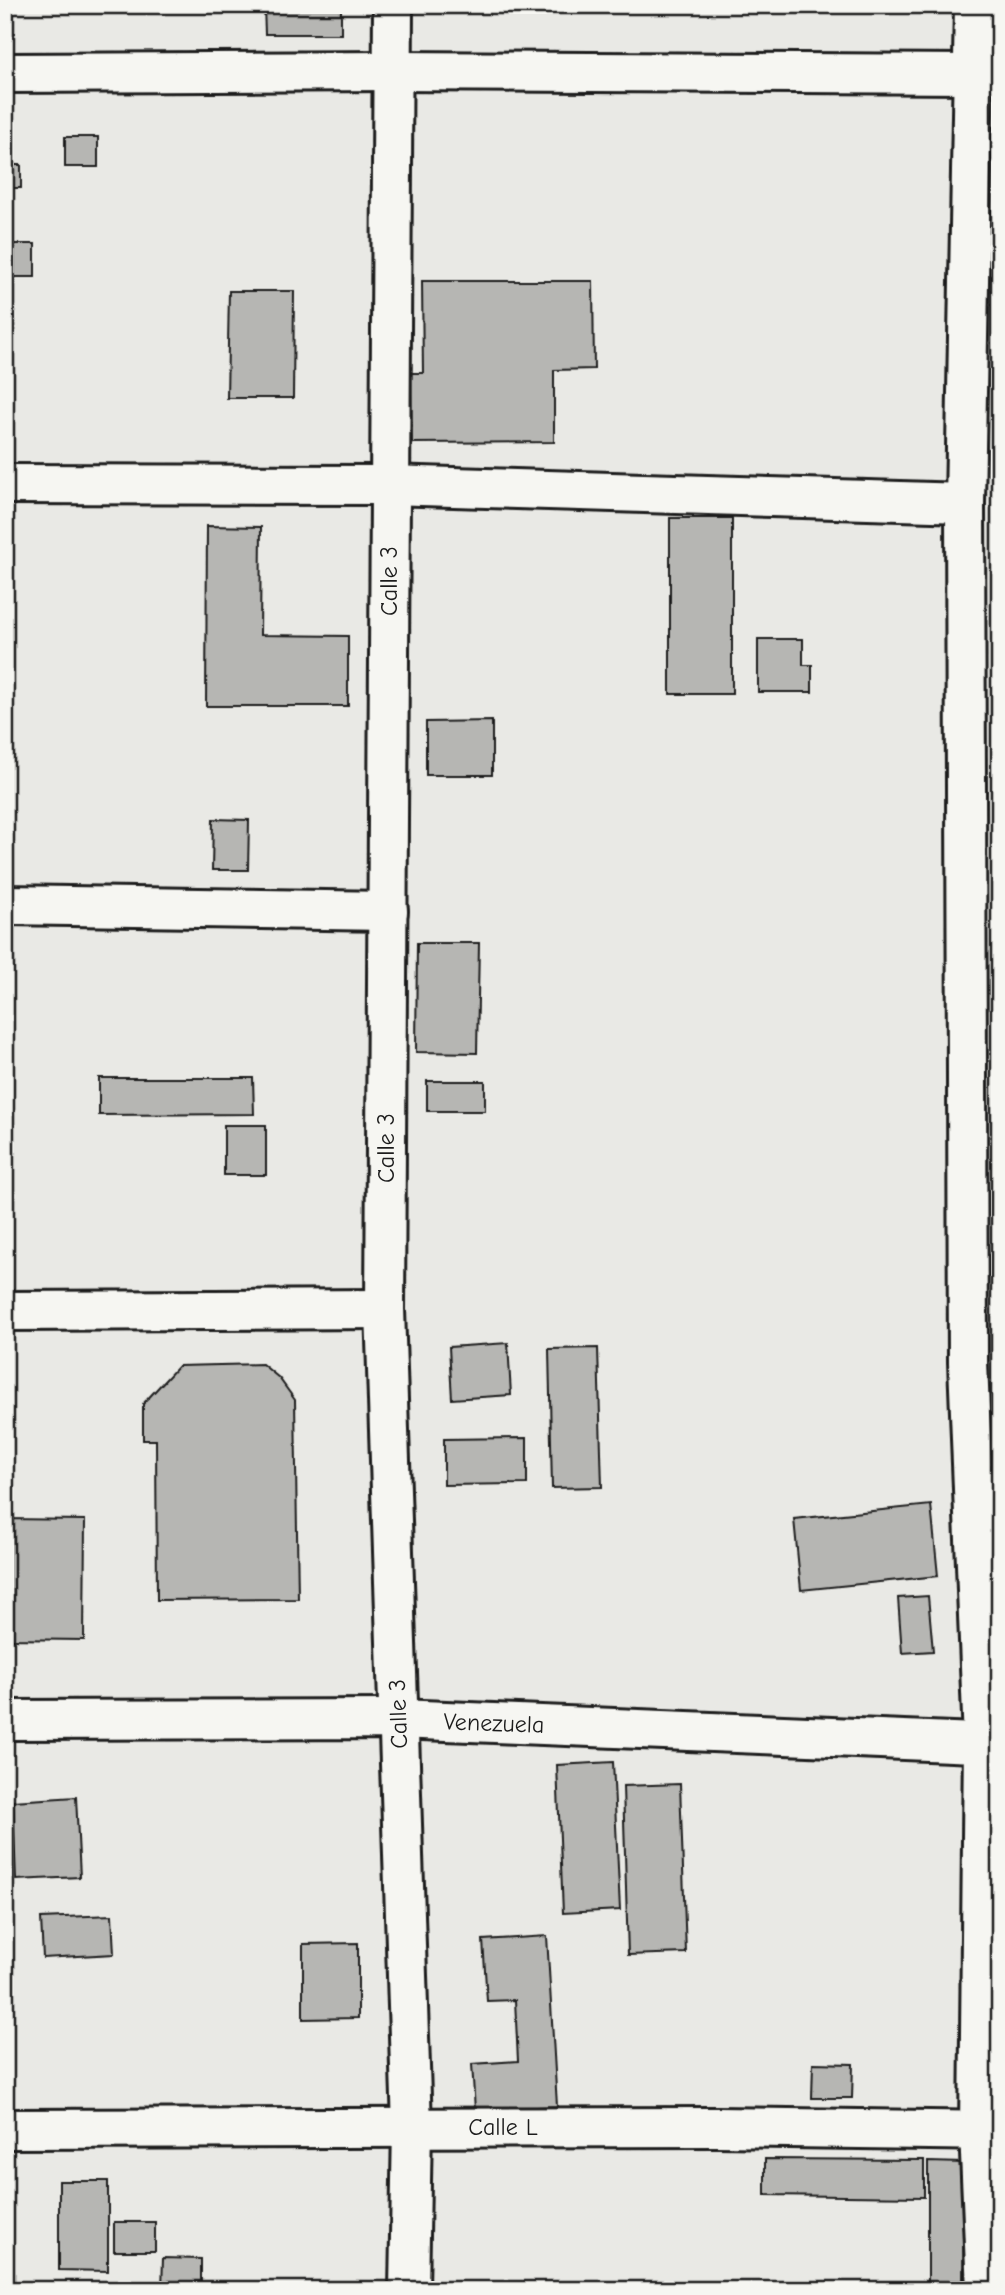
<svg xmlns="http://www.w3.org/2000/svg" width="1005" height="2295" font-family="'Comic Neue',sans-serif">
<rect width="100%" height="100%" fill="#e9e9e5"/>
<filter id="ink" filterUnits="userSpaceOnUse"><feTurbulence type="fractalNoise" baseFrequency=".0143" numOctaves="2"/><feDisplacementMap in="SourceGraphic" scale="14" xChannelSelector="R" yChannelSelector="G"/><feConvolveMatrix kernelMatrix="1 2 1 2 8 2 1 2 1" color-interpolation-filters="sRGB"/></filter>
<g filter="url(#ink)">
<g fill="#b6b6b3" stroke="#1c1c1c" stroke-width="2">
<polygon points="264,5 341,5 341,34 265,34"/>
<rect x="65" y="137" width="33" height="30"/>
<rect x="5" y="165" width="16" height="23"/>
<rect x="5" y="244" width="30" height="33"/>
<polygon points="422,281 593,281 594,369 554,370 554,442 412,443 411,373 423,373"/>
<polygon points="229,291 294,291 293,398 227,398"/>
<rect x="670" y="518" width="62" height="176"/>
<polygon points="207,526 261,527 260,635 348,636 348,706 206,706"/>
<polygon points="758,639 803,639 803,665 812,665 812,692 758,692"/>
<polygon points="492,721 492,775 426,775 426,722"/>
<polygon points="213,819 249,820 248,870 212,870"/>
<polygon points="417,943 479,943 477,1053 416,1052"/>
<polygon points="99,1078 253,1078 254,1114 99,1115"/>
<rect x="427" y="1081" width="58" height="30"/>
<rect x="224" y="1125" width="42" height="50"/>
<polygon points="508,1343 511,1395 452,1399 449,1347"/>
<polygon points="598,1348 602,1487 552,1488 549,1349"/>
<polygon points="262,1364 279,1378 295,1400 298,1599 157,1600 156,1440 143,1440 143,1404 178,1366"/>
<polygon points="527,1438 527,1484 444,1485 444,1439"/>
<polygon points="931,1505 938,1576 801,1590 794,1519"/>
<polygon points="5,1519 85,1520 84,1640 5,1639"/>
<polygon points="989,1532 1000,1533 1000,1627 995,1627"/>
<polygon points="928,1596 933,1651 902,1653 898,1598"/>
<polygon points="613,1762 620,1910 563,1913 557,1765"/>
<polygon points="680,1784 686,1953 628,1955 623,1786"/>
<polygon points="76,1797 80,1877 16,1880 13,1801"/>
<polygon points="112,1915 114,1954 43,1958 41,1918"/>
<polygon points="547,1936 557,2106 475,2110 472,2064 518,2061 515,2000 487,2001 483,1940"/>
<polygon points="358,1943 358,2018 303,2019 303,1944"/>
<polygon points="813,2063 853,2064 852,2098 812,2098"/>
<polygon points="765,2159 924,2160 924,2197 765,2195"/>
<polygon points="928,2162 964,2163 963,2290 928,2290"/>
<polygon points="59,2181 108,2181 108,2271 59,2270"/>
<rect x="114" y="2222" width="41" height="29"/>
<polygon points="163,2258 201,2259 201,2290 162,2290"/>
</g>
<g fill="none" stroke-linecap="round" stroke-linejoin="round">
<defs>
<g id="minor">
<polyline points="393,5 385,1309 412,2127 409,2290"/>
<polyline points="974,5 965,503 968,1362 983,1742 979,2131 986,2290"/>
<polyline points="5,73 394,71 973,74"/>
<polyline points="5,484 389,485 965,503"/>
<polyline points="5,905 388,911"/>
<polyline points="5,1311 385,1309"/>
<polyline points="5,1720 398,1719 1000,1744"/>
<polyline points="5,2129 717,2127 1000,2131"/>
</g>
</defs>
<use href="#minor" stroke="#1c1c1c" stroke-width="44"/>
<use href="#minor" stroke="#f6f6f2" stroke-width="38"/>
</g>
</g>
<g text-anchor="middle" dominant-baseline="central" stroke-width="6" stroke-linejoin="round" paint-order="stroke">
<g font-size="24" fill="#1c1c1c" stroke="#f6f6f2">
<text transform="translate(389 581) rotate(-90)">Calle 3</text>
<text transform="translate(386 1148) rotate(-90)">Calle 3</text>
<text transform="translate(398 1714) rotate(-92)">Calle 3</text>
<text transform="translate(494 1723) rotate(2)">Venezuela</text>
<text x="503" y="2127">Calle L</text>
</g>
</g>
<rect width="1005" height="2295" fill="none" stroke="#f6f6f2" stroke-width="28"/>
<rect x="14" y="14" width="977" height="2267" fill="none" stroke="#1c1c1c" stroke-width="2.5" filter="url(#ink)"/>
</svg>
